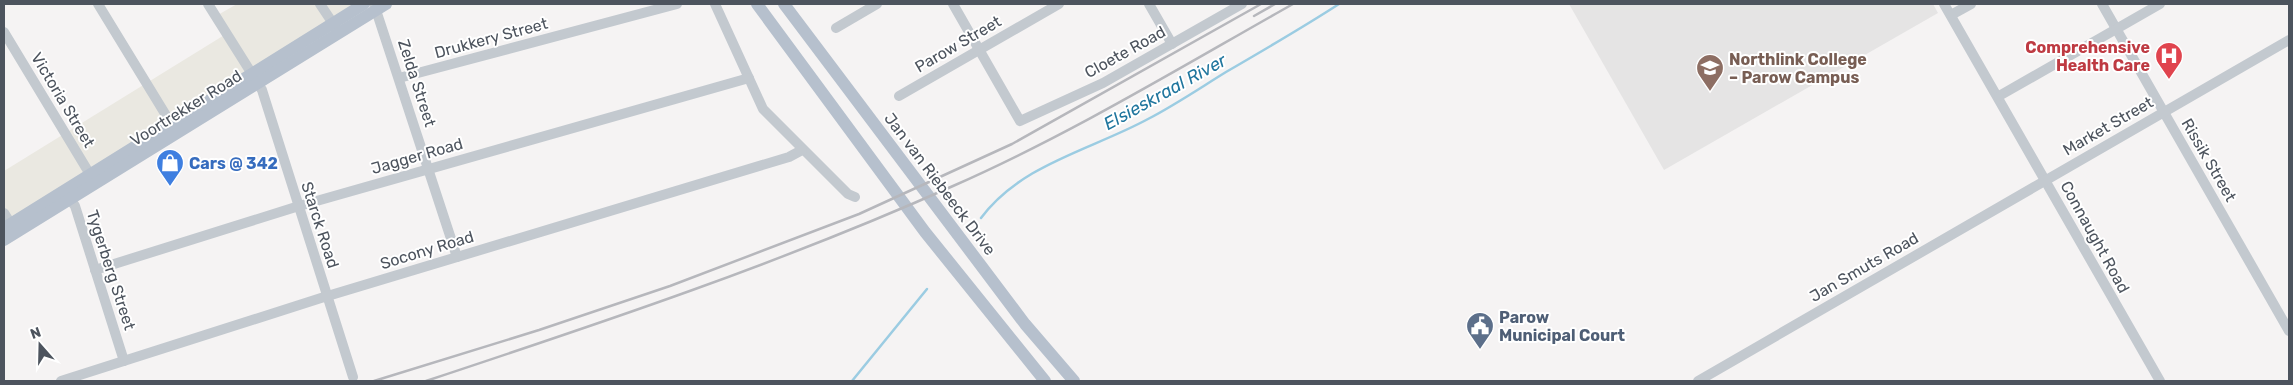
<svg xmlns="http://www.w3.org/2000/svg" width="2293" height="385" font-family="Rubik,sans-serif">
<rect width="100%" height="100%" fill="#f5f3f3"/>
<polygon fill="#eae8e1" points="237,4 362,4 4,226 4,171 226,34 216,16"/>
<polygon fill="#e5e4e4" points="1569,4 1933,4 1938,13 1664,170"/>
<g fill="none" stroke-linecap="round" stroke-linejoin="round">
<g stroke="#9bcce2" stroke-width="2.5">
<path d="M 981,218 C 1021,164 1091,150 1148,119 C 1175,105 1200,88 1226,72 C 1264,50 1302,28 1339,4"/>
<polyline points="852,381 927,289"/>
</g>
<g stroke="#c3c9cf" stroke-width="10">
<polyline points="98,4 175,130"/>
<polyline points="208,4 262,90 353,377"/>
<polyline points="320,4 336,28"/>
<polyline points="374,4 457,257"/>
<polyline points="715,4 763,109 848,194 855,197"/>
<polyline points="953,4 1020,121 1103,83 1242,4"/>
<polyline points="1149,4 1172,44"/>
<polyline points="1944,4 2160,381"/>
<polyline points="2102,4 2289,331"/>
<polyline points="1951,15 1971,4"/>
<polyline points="836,28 877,4"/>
<polyline points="4,32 94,181"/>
<polyline points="399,78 677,4"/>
<polyline points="899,96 1059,4"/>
<polyline points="1999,96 2160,4"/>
<polyline points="67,195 75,206 124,361"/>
<polyline points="4,213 14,229"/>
<polyline points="95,270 299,206 749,78"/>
<polyline points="61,381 321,298 789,157 802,150"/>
<polyline points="1698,381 2289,40"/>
</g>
<g stroke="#b6c0cd" stroke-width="12">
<polyline points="757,4 925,232 1045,381"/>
<polyline points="784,4 1025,324 1074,381"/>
<polyline points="4,228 364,4"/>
<polyline points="4,240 386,4"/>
</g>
<g stroke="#b6b7bc" stroke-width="2.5">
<polyline points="1254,16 1275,4"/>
<polyline points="374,381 539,330 670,286 859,214 1012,144 1261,4"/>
<path d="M 426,381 C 604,322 781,263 953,186 C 1071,134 1181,67 1293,4"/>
</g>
</g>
<defs>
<symbol id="hospital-pin" viewBox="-11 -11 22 30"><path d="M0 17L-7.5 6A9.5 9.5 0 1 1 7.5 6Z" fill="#e0444e" stroke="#fff"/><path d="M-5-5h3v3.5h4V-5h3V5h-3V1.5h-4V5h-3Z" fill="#fff"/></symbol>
<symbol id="university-pin" viewBox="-11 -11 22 30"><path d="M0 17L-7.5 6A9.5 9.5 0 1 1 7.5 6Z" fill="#8d6e63" stroke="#fff"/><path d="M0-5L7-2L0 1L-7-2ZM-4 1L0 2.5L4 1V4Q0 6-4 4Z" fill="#fff"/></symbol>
<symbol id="shop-pin" viewBox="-11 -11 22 30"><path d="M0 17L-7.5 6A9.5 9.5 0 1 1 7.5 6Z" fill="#3f7fe0" stroke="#fff"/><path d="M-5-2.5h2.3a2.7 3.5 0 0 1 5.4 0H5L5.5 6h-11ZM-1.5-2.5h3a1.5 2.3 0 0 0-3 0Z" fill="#fff"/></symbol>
<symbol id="civic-pin" viewBox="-11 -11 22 30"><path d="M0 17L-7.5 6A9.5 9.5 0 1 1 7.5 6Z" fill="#5c6f8a" stroke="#fff"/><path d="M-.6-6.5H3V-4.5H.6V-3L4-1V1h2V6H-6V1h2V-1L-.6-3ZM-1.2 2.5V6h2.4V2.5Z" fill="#fff"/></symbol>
</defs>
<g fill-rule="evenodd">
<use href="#hospital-pin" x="2153" y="40" width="32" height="43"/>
<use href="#university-pin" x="1694" y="52" width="32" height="43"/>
<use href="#shop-pin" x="154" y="147" width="32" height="43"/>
<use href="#civic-pin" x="1464" y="310" width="32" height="43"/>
</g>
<g text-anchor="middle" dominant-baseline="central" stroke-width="4" stroke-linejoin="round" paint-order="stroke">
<g font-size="16" fill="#4d545e" stroke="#fff">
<text transform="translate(491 38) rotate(-15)">Drukkery Street</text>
<text transform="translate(958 44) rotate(-30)">Parow Street</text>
<text transform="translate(1125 52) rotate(-29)">Cloete Road</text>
<text transform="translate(417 83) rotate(72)">Zelda Street</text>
<text transform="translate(63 100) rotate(59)">Victoria Street</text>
<text transform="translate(186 108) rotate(-32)">Voortrekker Road</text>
<text transform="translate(2108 126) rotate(-30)">Market Street</text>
<text transform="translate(417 156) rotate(-16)">Jagger Road</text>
<text transform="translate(2209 160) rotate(60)">Rissik Street</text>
<text transform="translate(940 184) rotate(53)">Jan van Riebeeck Drive</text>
<text transform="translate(320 225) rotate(72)">Starck Road</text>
<text transform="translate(2095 237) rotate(61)">Connaught Road</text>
<text transform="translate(427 250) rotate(-17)">Socony Road</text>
<text transform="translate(1864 267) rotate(-30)">Jan Smuts Road</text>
<text transform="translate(111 270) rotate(72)">Tygerberg Street</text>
</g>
<g font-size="16" font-weight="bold" fill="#be3a42" stroke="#fff" text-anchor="end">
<text x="2150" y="47">Comprehensive<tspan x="2150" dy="18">Health Care</tspan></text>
</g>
<g font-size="16" font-weight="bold" fill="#785e54" stroke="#fff" text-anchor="start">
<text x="1729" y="59">Northlink College<tspan x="1729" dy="18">– Parow Campus</tspan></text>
</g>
<g font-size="16" font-weight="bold" fill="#366cbe" stroke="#fff" text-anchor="start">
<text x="189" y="163">Cars @ 342</text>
</g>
<g font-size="16" font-weight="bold" fill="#4e5e75" stroke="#fff" text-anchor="start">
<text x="1499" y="317">Parow<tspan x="1499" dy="18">Municipal Court</tspan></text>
</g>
<g font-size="18" font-style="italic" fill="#20769e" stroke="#fff">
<text transform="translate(1165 92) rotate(-29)">Elsieskraal River</text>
</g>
</g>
<rect width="2293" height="385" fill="none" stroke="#4d545e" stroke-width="10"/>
<g transform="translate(40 345) rotate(340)" stroke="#ffffff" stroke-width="4" paint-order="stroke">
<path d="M0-4L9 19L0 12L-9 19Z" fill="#4d545e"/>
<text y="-8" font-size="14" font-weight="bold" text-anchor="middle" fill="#4d545e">N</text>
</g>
</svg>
